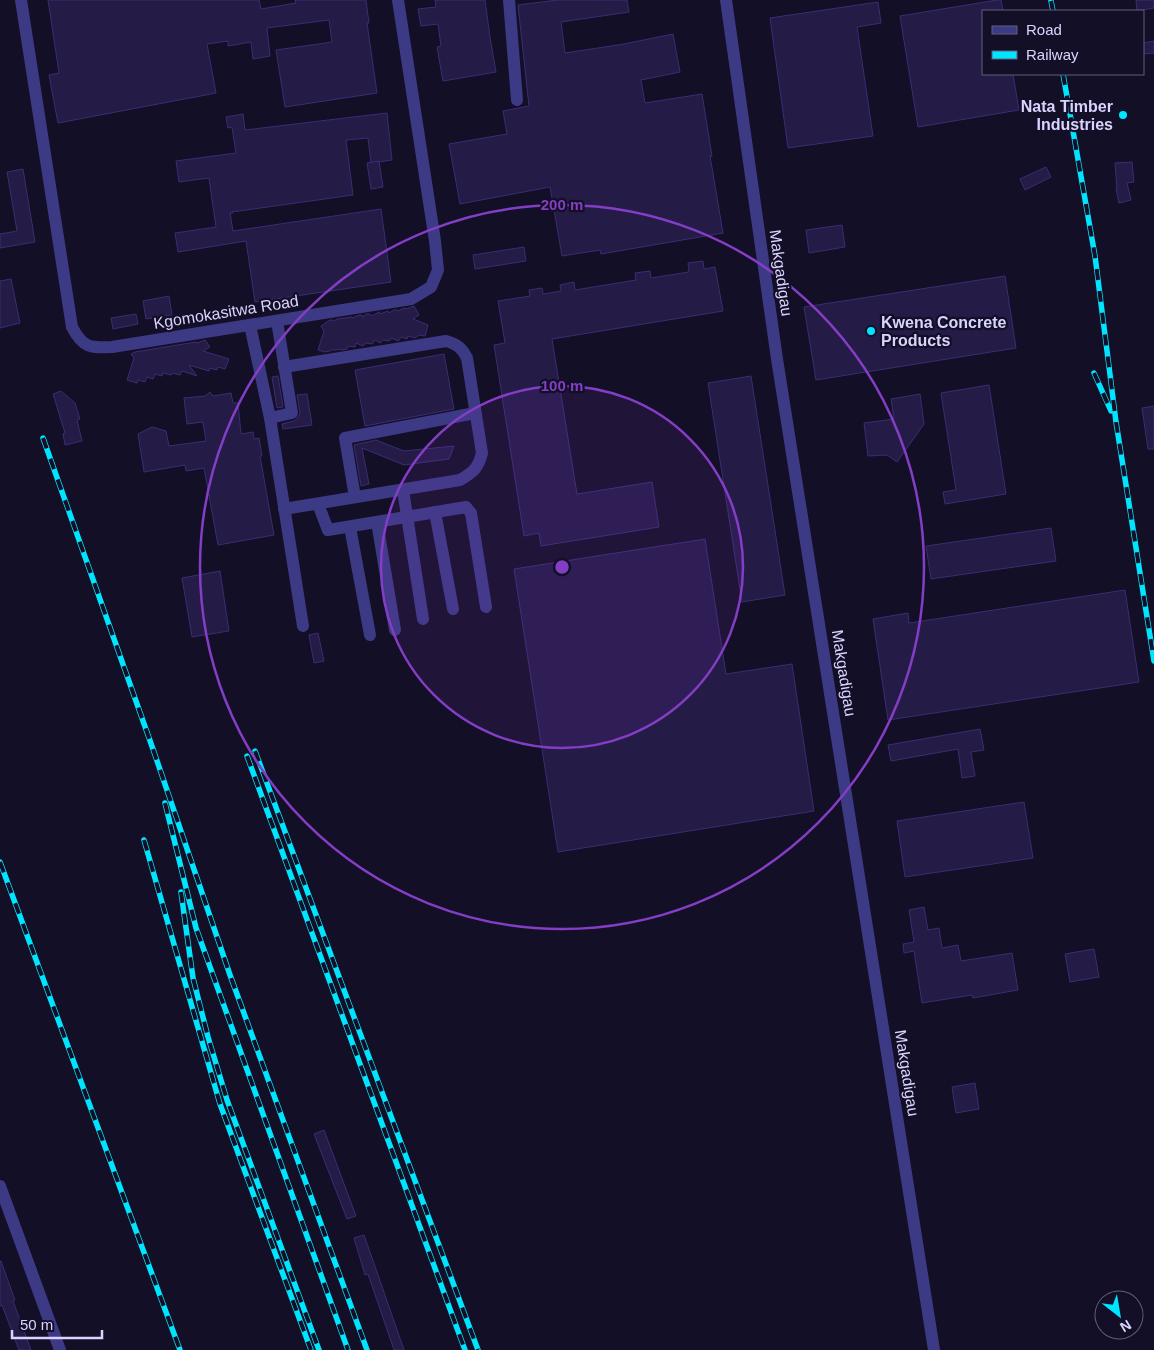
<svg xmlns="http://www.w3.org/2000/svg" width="1154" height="1350" font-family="Helvetica,sans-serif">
<rect width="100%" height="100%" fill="#130f26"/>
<g fill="#241b47" stroke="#3b2d73">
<polygon points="48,0 259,0 261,9 296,3 295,0 366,0 369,23 367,23 377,93 285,107 276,50 332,42 329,20 267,28 270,56 253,59 251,42 228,46 228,41 207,44 216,93 58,123 49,75 59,73"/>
<polygon points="435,0 485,0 490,37 496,72 443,81 437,47 441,46 438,24 421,26 418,9 436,7"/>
<polygon points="557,0 627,0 629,12 561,22 565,53 624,44 673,34 680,72 641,80 645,103 702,94 712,156 710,156 723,233 601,254 600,250 562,256 550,187 460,204 449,144 507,134 503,111 529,106 518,5"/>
<polygon points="997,0 1001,0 1003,11 983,11 983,74 1013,74 1019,110 918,127 900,16"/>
<polygon points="1136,0 1154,0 1154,8 1137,11"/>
<polygon points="878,2 881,23 857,27 873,136 788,148 770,18"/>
<polygon points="1154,41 1154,53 1143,54 1143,43"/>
<polygon points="387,113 392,160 371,163 368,138 346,140 353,195 232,212 233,213 230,213 233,231 381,209 391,282 255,302 246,241 178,252 175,233 216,227 209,178 179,182 176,161 236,153 232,127 228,128 226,117 243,114 245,130"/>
<polygon points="379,161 383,187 371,189 367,163"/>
<polygon points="1132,162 1134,182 1127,183 1131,200 1119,203 1116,189 1117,189 1115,163"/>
<polygon points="1046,167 1051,177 1025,190 1020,179"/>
<polygon points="23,169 35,242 0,248 0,234 17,231 7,172"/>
<polygon points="842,225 845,247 809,253 806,230"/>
<polygon points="524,247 526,261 475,269 473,255"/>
<polygon points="703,261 704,269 715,267 723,311 552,339 577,494 652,482 659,527 541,546 539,533 524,536 494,345 505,343 498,301 530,296 529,290 542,288 543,294 561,291 560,285 574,282 575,290 636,280 635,273 650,271 651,278 689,272 688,263"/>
<polygon points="1005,276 1016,348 816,380 804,307"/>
<polygon points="11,279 20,323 0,328 0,281"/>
<polygon points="169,296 172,315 146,319 143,301"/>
<polygon points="414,306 419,315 413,319 428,325 425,336 419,335 415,338 408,336 407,339 401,337 398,341 392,338 389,341 383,340 380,343 375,340 372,344 366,343 363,346 356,343 355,347 348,346 347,349 341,350 338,349 337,350 330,350 330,351 325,352 318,350 324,331 321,326 330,320 333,320 334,321 337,319 352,317 353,318 356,316 362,315 363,317 366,314 370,314 372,316 379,312 380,314 388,311 389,313 394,310 397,310 398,311 402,309 405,308 406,309"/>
<polygon points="136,314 138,324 113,329 111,318"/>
<polygon points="205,340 210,347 203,351 229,359 225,369 218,367 217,370 210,368 209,371 189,365 197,376 182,371 180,375 173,373 171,375 163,373 162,376 155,374 153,379 147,377 145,382 138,380 137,383 127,380 134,358 131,354 135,352 196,342 197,343"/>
<polygon points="444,354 454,409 365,426 355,370"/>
<polygon points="278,376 283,407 277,408 272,377"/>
<polygon points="751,376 785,595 742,602 708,383"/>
<polygon points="989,385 1006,494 945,504 943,492 956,490 941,393"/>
<polygon points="61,391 75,403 80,419 77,420 82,441 65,445 63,434 65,433 53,394"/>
<polygon points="210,392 213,396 231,393 233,403 238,403 241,434 253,432 254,439 259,438 262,456 260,456 274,535 218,545 204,468 186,471 185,465 144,472 138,434 152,427 166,431 169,446 206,441 203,422 187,424 184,398 205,396"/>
<polygon points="307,394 312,425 283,429 282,424 294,421 299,416 300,412 297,395"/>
<polygon points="920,394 924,424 897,462 887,455 868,456 864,423 894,419 891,399"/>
<polygon points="1154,406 1154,449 1148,449 1142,408"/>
<polygon points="376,440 404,451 454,446 449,459 404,465 362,448 369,484 361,486 354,445"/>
<polygon points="1051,528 1056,561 931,579 926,546"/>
<polygon points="705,539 726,674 792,664 814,811 558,852 514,569"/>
<polygon points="220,571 229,631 192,637 182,578"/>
<polygon points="1125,590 1139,682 888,720 873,619 908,613 909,623"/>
<polygon points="318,633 324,661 314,663 309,635"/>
<polygon points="980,729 984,750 971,752 975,776 962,778 958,749 891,761 888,745"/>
<polygon points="1024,802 1033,858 905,877 897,821"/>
<polygon points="924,907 928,930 939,928 942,948 958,945 961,961 1012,953 1018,990 973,998 972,995 922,1003 914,951 904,953 903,944 914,942 909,910"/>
<polygon points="1094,949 1099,977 1070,982 1065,954"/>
<polygon points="975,1083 979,1109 956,1113 952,1087"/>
<polygon points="324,1130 356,1216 347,1219 314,1134"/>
<polygon points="364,1235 377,1272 404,1350 394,1350 368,1274 365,1275 354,1238"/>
<polygon points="0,1261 1,1261 15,1300 13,1301 31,1350 19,1350 2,1305 0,1306"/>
</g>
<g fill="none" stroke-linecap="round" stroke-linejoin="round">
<g stroke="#3d3a85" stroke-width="12">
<path d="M 21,0 L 72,327 C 83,348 90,348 112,347 L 411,299 L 431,287 L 438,270 L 435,241 L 398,0"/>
<polyline points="509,0 517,100"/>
<polyline points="726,0 777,359 934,1350"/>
<polyline points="250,325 270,418 303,626"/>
<path d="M 284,367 L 446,341 C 457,344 462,348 467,358 L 482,453 C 478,469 473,472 460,480 L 284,509"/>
<polyline points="270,418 292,413 277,321"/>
<polyline points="403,490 423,619"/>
<polyline points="355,497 345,438 475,413"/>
<polyline points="318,504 328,530 466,507 471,513 486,607"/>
<polyline points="435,512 453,609"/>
<polyline points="377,522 395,630"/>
<polyline points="350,527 370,635"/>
<polyline points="0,1186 60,1350"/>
</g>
<defs>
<g id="rail">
<polyline points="1051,1 1053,11"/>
<polyline points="1063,74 1095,256 1116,422 1154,661"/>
<polyline points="1094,373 1111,411"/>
<polyline points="43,438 154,752 230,975 367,1350"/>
<polyline points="255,751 478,1350"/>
<polyline points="247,756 465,1350"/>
<polyline points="165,803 196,928 348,1350"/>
<polyline points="144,840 220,1104 311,1350"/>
<polyline points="0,862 180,1350"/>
<polyline points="181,892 193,978 208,1037 227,1100 319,1350"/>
</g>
</defs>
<use href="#rail" stroke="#00e5ff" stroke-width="5.5"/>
<use href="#rail" stroke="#130f26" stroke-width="4" stroke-dasharray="11" stroke-linecap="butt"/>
</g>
<circle cx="562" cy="567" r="181" fill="#843dc5" fill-opacity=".12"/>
<g fill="none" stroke="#843dc5" stroke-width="2.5">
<circle cx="562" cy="567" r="181"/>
<circle cx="562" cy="567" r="362"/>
</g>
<g fill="#00e5ff" stroke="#130f26" stroke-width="2">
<circle cx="1123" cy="115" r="5"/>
<circle cx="871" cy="331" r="5"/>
</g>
<g text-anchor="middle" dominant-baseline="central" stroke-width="4.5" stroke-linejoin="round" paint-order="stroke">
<g font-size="16" font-weight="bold" fill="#d9d4ff" stroke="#130f26" text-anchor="end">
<text x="1113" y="106">Nata Timber<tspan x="1113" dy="18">Industries</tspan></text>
<text x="881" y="322" text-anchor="start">Kwena Concrete<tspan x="881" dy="18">Products</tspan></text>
</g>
<g font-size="16" fill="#d9d4ff" stroke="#130f26">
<text transform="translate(781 273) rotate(82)">Makgadigau</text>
<text transform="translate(226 312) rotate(-9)">Kgomokasitwa Road</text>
<text transform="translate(844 673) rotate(81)">Makgadigau</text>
<text transform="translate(907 1073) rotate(81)">Makgadigau</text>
</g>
</g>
<circle cx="562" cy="567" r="8" fill="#843dc5" stroke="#130f26" stroke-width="2.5"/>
<g font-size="15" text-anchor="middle" font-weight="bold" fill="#843dc5" stroke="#130f26" stroke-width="4.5" stroke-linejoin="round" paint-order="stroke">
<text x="562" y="210">200 m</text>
<text x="562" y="391">100 m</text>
</g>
<rect x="982" y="10" width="162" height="65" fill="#130f26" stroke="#625e7d"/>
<rect x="992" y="26" width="25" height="8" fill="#3d3a85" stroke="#625e7d"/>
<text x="1026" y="35" font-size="15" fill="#d9d4ff">Road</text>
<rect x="992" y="51" width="25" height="8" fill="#00e5ff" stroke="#625e7d"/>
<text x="1026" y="60" font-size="15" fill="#d9d4ff">Railway</text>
<g transform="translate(1119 1315) rotate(149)"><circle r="24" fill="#130f26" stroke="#625e7d"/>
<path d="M0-4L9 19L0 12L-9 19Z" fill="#00e5ff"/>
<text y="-8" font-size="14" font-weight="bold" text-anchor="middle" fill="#d9d4ff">N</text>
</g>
<path d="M12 1330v8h90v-8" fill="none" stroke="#d9d4ff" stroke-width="2.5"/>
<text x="20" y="1330" font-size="15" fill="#d9d4ff" stroke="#130f26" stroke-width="4" paint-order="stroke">50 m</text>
</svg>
